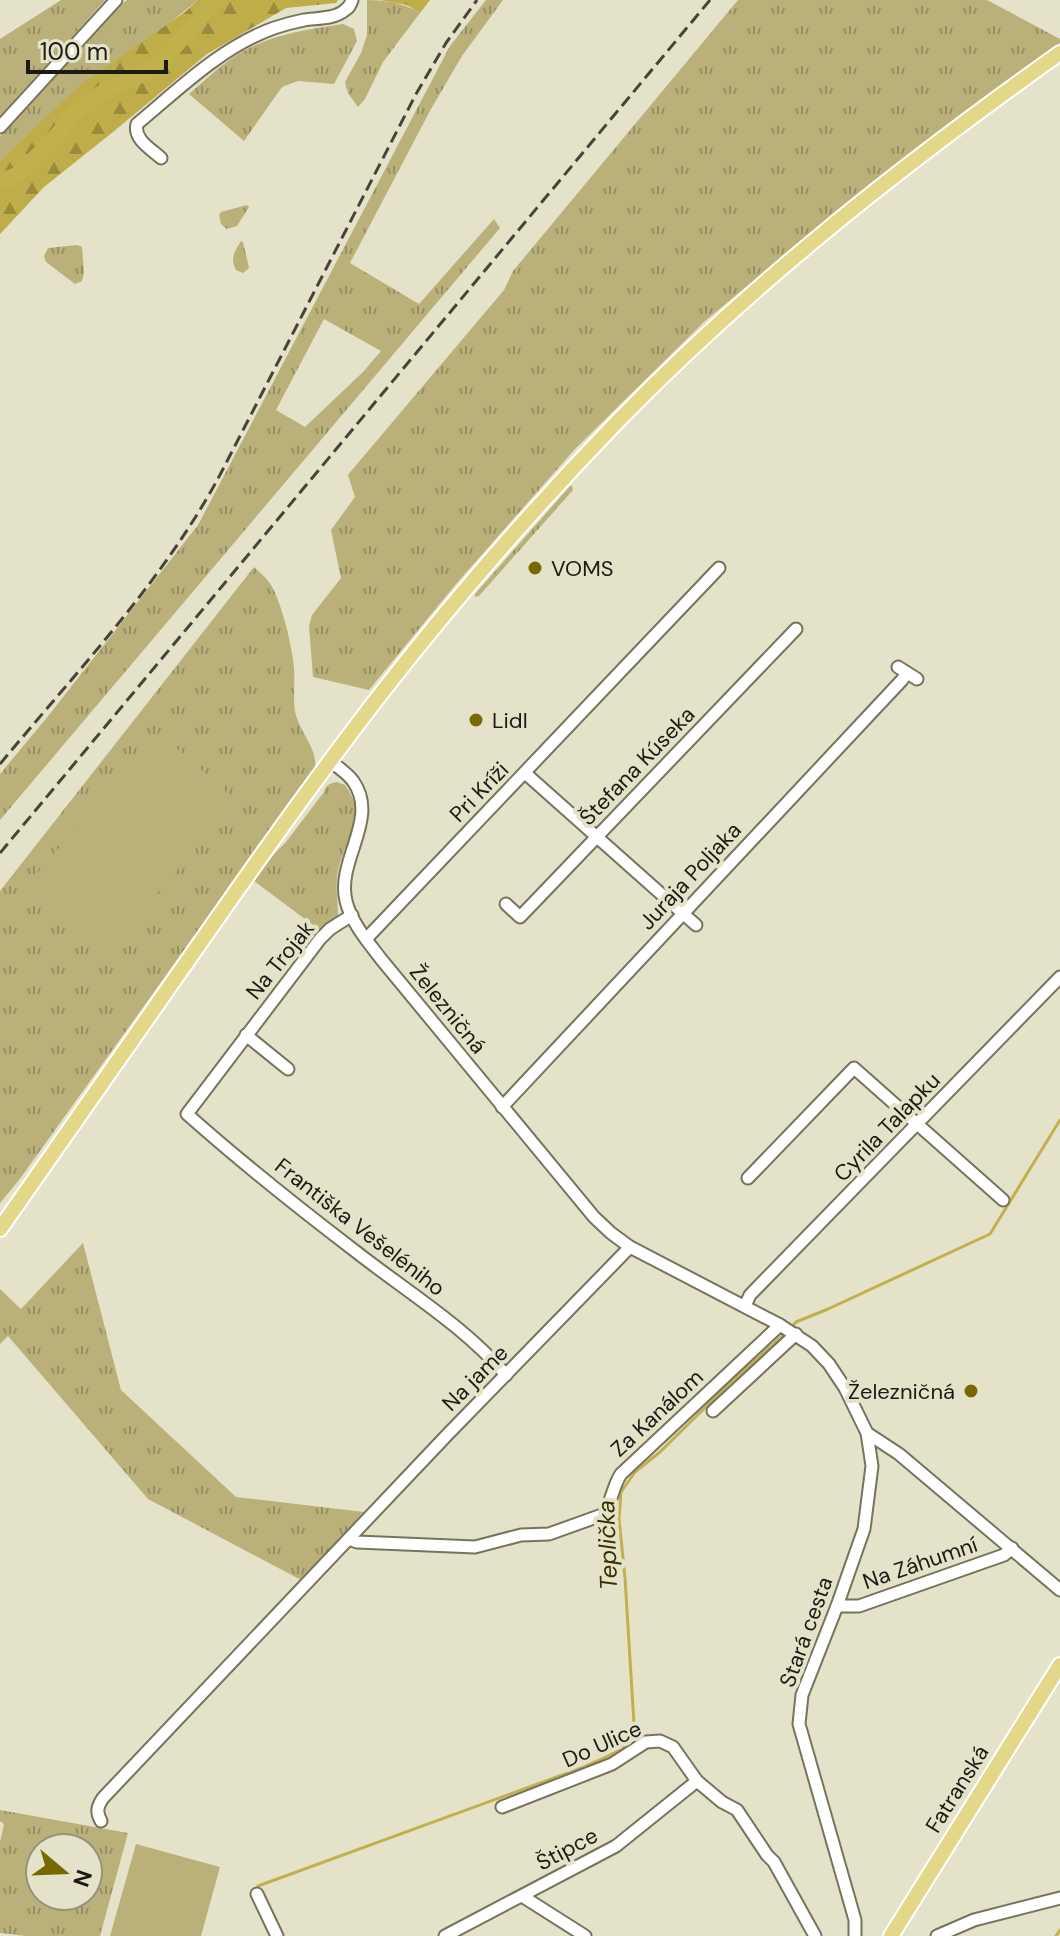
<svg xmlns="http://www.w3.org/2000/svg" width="1060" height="1936" font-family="'DM Sans',sans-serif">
<defs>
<pattern id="grass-tufts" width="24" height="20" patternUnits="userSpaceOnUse" patternTransform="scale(2)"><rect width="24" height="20" fill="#bab17a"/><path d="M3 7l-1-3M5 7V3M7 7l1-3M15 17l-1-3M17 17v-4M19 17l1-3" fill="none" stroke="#968f63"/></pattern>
<pattern id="forest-firs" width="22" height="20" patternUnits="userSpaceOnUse" patternTransform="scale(2)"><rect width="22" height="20" fill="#bead49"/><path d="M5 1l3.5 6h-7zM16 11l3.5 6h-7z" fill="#9a8c3c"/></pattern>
</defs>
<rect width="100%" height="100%" fill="#e5e2ca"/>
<g fill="url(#grass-tufts)" fill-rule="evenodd">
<polygon points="61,0 105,0 0,118 0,39"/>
<polygon points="127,0 198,0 0,161 0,136 116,9"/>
<path d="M 367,0 C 386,0 404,3 420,13 L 383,62 L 365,99 L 358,107 L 348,93 L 345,82 L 361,53 L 367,35 Z"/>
<path d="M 486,0 L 503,0 L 462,56 L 431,109 L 350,263 L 419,304 L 494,219 L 500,228 L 0,820 L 0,774 L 49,715 L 198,525 L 450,46 ZM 324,319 L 381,351 L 363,372 L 305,427 L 276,410 Z"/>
<polygon points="738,0 987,0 1060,39 1060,43 875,180 705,321 575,449 456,584 369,690 313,677 309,626 312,615 341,578 331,530 355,497 348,475 352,470 504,290 513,271"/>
<path d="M 343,24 L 354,29 L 357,41 L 334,84 L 298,81 L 282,87 L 244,141 L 189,94 C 202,83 214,71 228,61 C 261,36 303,30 343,24 Z"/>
<polygon points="247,205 249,207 237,226 227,229 221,224 219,215 221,212"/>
<path d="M 241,241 L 243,242 L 249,268 L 243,273 L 236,270 C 230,258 234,252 241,241 Z"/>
<polygon points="77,245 82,247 84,273 82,281 75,284 46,262 44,256 48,248"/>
<polygon points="570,486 572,486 573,490 479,596 475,597 475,594"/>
<path d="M 254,567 C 259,572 267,578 271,585 C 282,604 292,645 294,668 C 295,682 293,697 295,711 C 299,732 318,748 315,768 L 19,1180 L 0,1203 L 0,891 Z"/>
<path d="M 337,782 L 345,785 C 369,816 344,840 338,871 C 335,885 338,901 338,916 L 321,931 L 254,881 L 274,854 L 286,842 L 324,792 C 325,785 331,783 337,782 Z"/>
<polygon points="83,1243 121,1390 236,1497 364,1512 301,1580 148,1499 8,1336 0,1344 0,1289 21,1309"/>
<path d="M 0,1810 L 128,1833 L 100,1936 L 26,1936 L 0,1933 L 0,1842 L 4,1824 L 0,1821 ZM 40,1848 L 88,1848 L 88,1896 L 40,1896 Z"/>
</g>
<g fill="url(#forest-firs)">
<polygon points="198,0 338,0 336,3 286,8 207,54 113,132 44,187 0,234 0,161 80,85 185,12"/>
<polygon points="380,0 430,0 420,13 407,5"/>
</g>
<g fill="#bab17a">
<polygon points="159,733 237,801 109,949 31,880"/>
<polygon points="136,1844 220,1867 201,1936 110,1936"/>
</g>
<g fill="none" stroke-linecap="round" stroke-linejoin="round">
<g stroke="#c1b14c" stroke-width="3">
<polyline points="792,1327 796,1322 828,1309 990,1234 1060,1120"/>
<path d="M 258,1886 L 584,1767 C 598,1760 622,1753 630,1738 C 631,1736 634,1726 634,1724 L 625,1578 L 619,1519 L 621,1492 L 635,1472 L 660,1452 L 730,1383 L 787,1332"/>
<polyline points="1056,1936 1060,1930"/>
</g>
<polyline stroke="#c1b14c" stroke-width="16" points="0,182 17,175 38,155 59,133 71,116 106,90 143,74 166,57 211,5 218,0"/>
<defs>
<g id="minor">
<polyline points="0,127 116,0"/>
<path d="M 161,158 C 151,149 133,139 137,124 C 179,89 221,47 274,28 C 283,25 294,22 304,20 C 317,18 335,19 345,10 C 350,7 350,5 352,0"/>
<polyline points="898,667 917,679"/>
<path d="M 330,761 C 338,767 347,773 353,781 C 380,819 336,860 346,901 C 351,922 368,942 381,959 L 594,1217 L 611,1233 L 630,1247 L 780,1325 L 812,1346 L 829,1364 L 845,1388 L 867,1433 L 872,1466 L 864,1529 L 837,1606 L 802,1695 L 799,1724 L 855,1920 L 855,1936"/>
<polyline points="525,773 696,925"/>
<polyline points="506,904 520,917 796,629"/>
<path d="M 352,915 L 330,929 L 320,939 L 187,1114 C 242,1163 300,1209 359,1254 C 409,1293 465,1327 506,1375"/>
<polyline points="366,939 719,568"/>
<polyline points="246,1035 288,1069"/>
<polyline points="502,1107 902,680 907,673"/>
<polyline points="748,1178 854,1068 1003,1200"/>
<polyline points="745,1306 750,1295 1060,977"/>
<polyline points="713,1411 796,1334"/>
<polyline points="867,1433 899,1454 1060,1590"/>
<path d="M 349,1539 L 357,1542 L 475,1547 L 521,1535 L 549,1534 L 602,1515 C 611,1507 612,1487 621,1474 L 780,1325"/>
<polyline points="837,1606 859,1606 1004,1555 1012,1548"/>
<polyline points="502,1807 612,1764 646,1742 660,1741 673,1747 697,1781 722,1802 737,1810 767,1855 774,1862 815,1936"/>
<path d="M 101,1821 C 96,1812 97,1807 103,1798 L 448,1434 L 630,1247"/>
<polyline points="257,1894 277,1936"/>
<polyline points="522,1896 585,1936"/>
<polyline points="445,1936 616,1846 697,1781"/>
<polyline points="937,1936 974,1920 1060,1898"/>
</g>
<g id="major">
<path d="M 0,1229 C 52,1155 104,1081 156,1006 C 228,903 299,800 376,700 C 451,603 532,510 617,422 C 751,284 904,164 1060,53"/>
<polyline points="891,1936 1060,1665"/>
</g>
</defs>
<use href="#minor" stroke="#76735e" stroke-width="15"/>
<use href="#major" stroke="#fff" stroke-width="18"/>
<use href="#minor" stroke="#fff" stroke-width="11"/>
<use href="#major" stroke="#e3d789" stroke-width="14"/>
<g stroke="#464439" stroke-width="3" stroke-dasharray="12 6" stroke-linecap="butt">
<path d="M 0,764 C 77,671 166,578 222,471 L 416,94 L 446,43 L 477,0"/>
<polyline points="0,853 710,0"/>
</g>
</g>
<g fill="#776900" stroke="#e5e2ca" stroke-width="3">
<circle cx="535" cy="568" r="8"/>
<circle cx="476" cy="720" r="8"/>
<circle cx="971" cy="1391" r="8"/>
</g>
<g text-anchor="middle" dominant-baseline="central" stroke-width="8" stroke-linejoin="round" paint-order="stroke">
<g font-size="22" fill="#1c1b13" stroke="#e5e2ca" text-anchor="start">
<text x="551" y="568">VOMS</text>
<text x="492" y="720">Lidl</text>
<text x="955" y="1391" text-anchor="end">Železničná</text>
</g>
<g font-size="22" fill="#1c1b13" stroke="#e5e2ca">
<text transform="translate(637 766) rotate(-46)">Štefana Kúseka</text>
<text transform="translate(479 792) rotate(-46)">Pri Kríži</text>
<text transform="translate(690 876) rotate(-47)">Juraja Poljaka</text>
<text transform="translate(280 960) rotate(-51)">Na Trojak</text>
<text transform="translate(448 1009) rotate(51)">Železničná</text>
<text transform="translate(887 1127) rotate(-46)">Cyrila Talapku</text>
<text transform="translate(360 1227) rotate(38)">Františka Vešeléniho</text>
<text transform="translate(475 1378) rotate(-45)">Na jame</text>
<text transform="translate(657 1413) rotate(-43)">Za Kanálom</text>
<text transform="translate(920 1563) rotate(-19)">Na Záhumní</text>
<text transform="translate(806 1632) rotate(-70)">Stará cesta</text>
<text transform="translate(602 1744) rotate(-24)">Do Ulice</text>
<text transform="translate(957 1789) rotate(-58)">Fatranská</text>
<text transform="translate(567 1849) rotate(-28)">Štipce</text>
</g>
<g font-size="24" font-style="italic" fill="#373003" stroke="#e5e2ca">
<text transform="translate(607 1545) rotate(-92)">Teplička</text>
</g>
</g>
<g transform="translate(64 1872) rotate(109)"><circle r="38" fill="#e5e2ca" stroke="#959281" stroke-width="2"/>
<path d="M0-6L14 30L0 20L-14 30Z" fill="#776900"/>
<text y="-12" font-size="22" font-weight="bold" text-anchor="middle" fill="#1c1b13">N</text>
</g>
<path d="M28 60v12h138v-12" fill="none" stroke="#1c1b13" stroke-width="4"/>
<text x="40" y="60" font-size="24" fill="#1c1b13" stroke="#e5e2ca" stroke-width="6" paint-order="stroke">100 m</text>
</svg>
